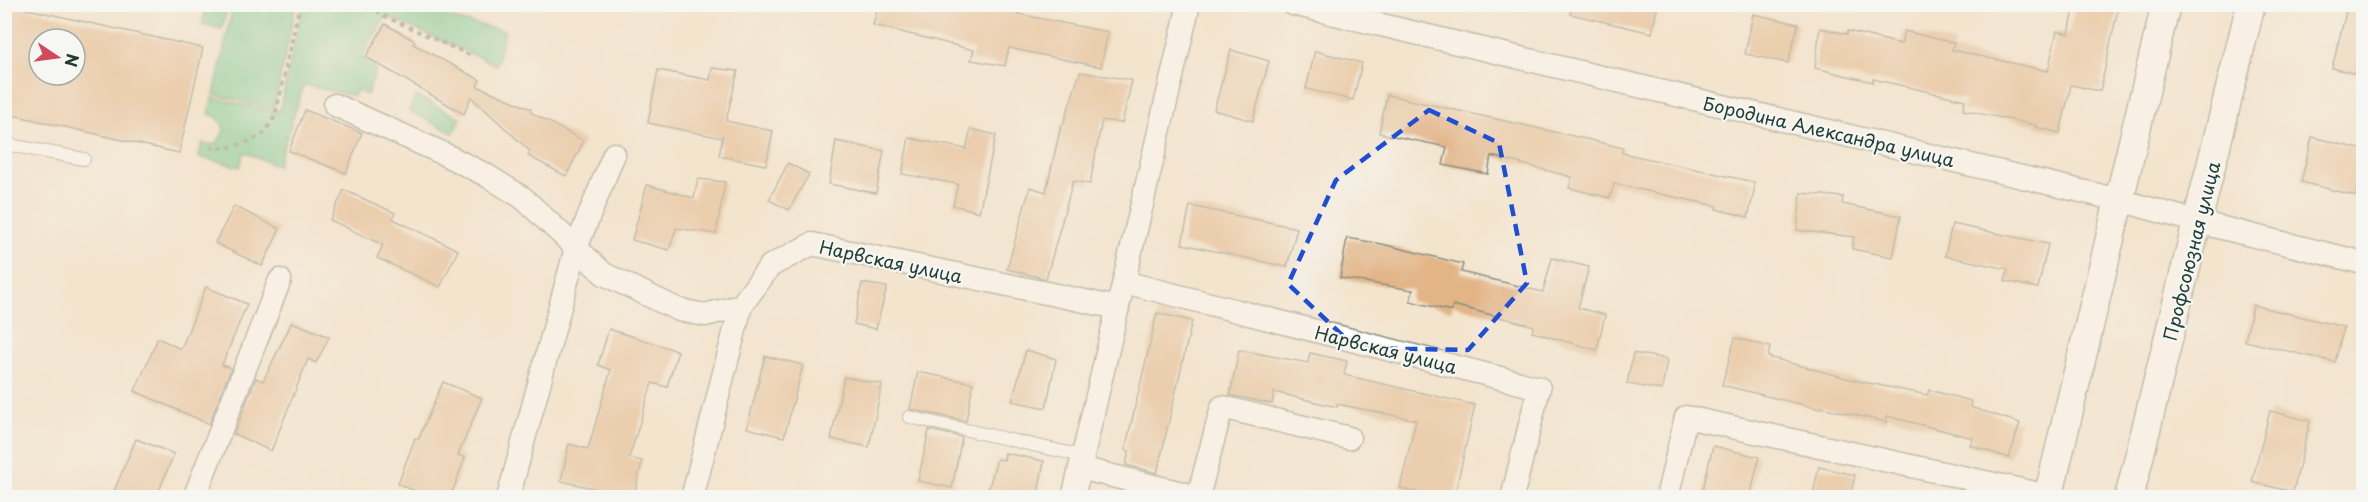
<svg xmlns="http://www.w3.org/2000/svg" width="2368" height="502" font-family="'Playpen Sans',sans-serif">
<rect width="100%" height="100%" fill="#f6f6f2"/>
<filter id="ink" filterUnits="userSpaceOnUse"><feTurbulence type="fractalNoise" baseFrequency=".0167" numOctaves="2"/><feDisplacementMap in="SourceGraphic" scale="12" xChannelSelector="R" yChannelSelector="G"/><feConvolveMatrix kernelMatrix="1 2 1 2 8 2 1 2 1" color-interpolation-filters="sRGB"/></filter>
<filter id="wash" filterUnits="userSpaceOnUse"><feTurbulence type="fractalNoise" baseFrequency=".008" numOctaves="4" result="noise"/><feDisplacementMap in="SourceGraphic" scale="24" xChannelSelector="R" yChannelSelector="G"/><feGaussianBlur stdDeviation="1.35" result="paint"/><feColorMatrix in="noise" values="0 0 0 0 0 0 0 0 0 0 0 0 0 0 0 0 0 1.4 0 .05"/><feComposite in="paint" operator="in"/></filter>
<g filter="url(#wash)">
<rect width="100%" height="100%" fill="#f3e4cd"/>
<g fill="#72cc93" stroke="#488464" stroke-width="1.5">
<path d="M 303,4 L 395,5 L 505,31 L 496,65 L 386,16 L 361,58 L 377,68 L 367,95 L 356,90 L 354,96 L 304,85 L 277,166 L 244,152 L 240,167 L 199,157 L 202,143 C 214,148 220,141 224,130 C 222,120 218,117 209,114 L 212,98 L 279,112 Z"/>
<polygon points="207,5 228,5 222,29 202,24"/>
<polygon points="233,5 296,5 274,108 214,95"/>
<polygon points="416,96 461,118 453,133 409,111"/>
</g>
<g id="blocks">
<g fill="#e2b486" fill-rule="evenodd">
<path d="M 4,4 L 203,48 L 179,153 L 4,113 ZM 39,39 L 75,39 L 75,75 L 39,75 Z"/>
<polygon points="879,4 1020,4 1018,14 1108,32 1101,67 1009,48 1005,66 971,60 974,50 873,25"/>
<polygon points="1571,4 1658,4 1652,33 1570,14"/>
<polygon points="2075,4 2119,4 2100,91 2071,85 2060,133 2035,127 2036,125 1963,110 1965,100 1873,79 1873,82 1815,68 1820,28 1847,34 1848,31 1901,44 1904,31 1954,43 1952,50 2048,71 2057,31 2069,34"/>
<polygon points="2348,4 2364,4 2364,76 2332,68"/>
<polygon points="1753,14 1798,24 1788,63 1745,54"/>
<polygon points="385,24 415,41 413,44 480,80 477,86 531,109 530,112 584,141 566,176 528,156 530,151 471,97 464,114 366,57"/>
<polygon points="1231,50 1269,61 1253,121 1214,110"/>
<polygon points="1315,51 1362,63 1353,100 1306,89"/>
<polygon points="712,68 738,71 726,121 773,131 766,165 719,156 723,135 722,138 648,123 658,70 710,80"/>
<polygon points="1080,72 1132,80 1122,123 1102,120 1090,184 1073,181 1046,279 1007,269 1030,187 1046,192 1061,125 1063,125"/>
<polygon points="1387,95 1582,138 1623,148 1622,153 1754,182 1754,192 1748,217 1716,209 1717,206 1614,184 1610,198 1569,188 1572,177 1491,156 1488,174 1443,165 1447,147 1379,133"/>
<polygon points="305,110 362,133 346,173 289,151"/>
<polygon points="971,129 996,135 979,212 953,205 958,184 902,174 909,138 966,149"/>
<polygon points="2312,137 2364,150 2364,164 2356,196 2301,182"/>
<polygon points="836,141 884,151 876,193 829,184"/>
<polygon points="788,163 809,174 789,210 769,200"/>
<polygon points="698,179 725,182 716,234 676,228 669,250 632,240 647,185 694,198"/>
<polygon points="344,190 395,213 393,219 458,250 440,287 377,258 383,245 330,220"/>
<polygon points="1801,193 1843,197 1842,204 1901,216 1893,257 1852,249 1854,237 1797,230"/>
<polygon points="234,206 280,229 262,266 215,243"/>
<polygon points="1190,206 1297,228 1287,267 1182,244"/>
<polygon points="1952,224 2048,244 2038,288 2005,281 2008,269 1945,256"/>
<polygon points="1347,238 1382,244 1463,264 1461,272 1543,292 1552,258 1589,267 1578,308 1605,315 1597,350 1532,332 1534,326 1453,305 1451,311 1410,301 1413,290 1340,278"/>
<polygon points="862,283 887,287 876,329 854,324"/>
<polygon points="206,287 247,304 222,365 231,368 209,424 135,391 158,338 181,349"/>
<polygon points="2253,305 2344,327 2335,362 2245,341"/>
<polygon points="1157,313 1192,321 1157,473 1126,465 1129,451 1125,450"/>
<polygon points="292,322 329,337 316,363 308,359 271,451 234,434 256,378 263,381"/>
<polygon points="609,329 678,351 667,387 652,383 629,458 642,461 634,497 561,481 569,444 588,449 611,370 598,365"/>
<polygon points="1735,338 1770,347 1768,357 1854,380 1927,395 1929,390 1971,401 1970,407 2020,423 2009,458 1970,445 1973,438 1887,416 1886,422 1821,407 1820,409 1722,385"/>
<polygon points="1026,350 1056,359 1046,408 1012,401"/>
<polygon points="1239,350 1308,363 1310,353 1347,361 1344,375 1475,405 1454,498 1439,498 1400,488 1416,420 1337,404 1337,407 1274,392 1272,404 1230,395"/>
<polygon points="1633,353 1667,359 1662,390 1627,384"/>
<polygon points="765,356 803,365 784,437 747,428"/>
<polygon points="918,372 973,383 966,421 910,409"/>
<polygon points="844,377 882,384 869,447 831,439"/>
<polygon points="443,382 482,398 458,455 465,458 450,498 432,498 398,484 415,438 418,440"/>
<polygon points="2270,411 2310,421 2293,492 2252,482"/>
<polygon points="929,430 962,437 952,488 918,481"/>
<polygon points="136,439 174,454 156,498 111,498"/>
<polygon points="1713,446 1759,457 1750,498 1701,498"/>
<polygon points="1005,453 1044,461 1037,498 986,498 997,459 1004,460"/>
<polygon points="1819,467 1855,475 1850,498 1812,498"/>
</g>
</g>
</g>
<g filter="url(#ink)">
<use href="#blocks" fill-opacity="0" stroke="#899080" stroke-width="1.5"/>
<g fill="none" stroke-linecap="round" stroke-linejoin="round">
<defs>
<g id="service">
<polyline points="4,144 84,159"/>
<polyline points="909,417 1082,456"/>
</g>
<g id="minor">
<polyline points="1293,4 2119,200 2198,222 2364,263"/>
<polyline points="335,105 440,152 486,175 523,198 604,274 679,310 705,315 741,306"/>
<polyline points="1124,282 1539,388 1512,498"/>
<polyline points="1080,468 1198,497 1222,407 1349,438"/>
<polyline points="194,498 280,280"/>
<polyline points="508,498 576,248 614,154"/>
<polyline points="692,498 741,306 770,266 812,244 1118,308"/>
<polyline points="1073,498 1189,4"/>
<polyline points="1667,498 1686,417 2049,496"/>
</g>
<g id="tertiary">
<polyline points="2048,498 2166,4"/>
<polyline points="2129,498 2251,4"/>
</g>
</defs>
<use href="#service" stroke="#899080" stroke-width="14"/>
<use href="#minor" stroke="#899080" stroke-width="25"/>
<use href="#tertiary" stroke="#899080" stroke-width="31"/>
<g stroke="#899080" stroke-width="4" stroke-dasharray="4.5 4.5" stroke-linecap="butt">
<polyline points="370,4 382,15 472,56"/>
<polyline points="210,148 228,148 253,140 264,133 275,117 300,4"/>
</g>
<use href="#service" stroke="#fff" stroke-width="12"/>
<use href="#minor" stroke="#fff" stroke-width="22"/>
<use href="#tertiary" stroke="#fff" stroke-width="28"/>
</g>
</g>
<path d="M0 0H2368V502H0ZM 1429,110 L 1499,143 L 1527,283 L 1468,350 L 1356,348 L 1288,284 L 1336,180 Z" fill="#f3e4cd" fill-opacity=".55" fill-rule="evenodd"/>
<path fill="none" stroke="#1d4ed8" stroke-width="4.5" stroke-dasharray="12 8" stroke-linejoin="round" d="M 1429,110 L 1499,143 L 1527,283 L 1468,350 L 1356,348 L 1288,284 L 1336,180 Z"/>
<g text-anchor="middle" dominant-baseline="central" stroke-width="4.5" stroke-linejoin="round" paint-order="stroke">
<g font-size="18" fill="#1f3d34" stroke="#f6f6f2">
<text transform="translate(1829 131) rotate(13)">Бородина Александра улица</text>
<text transform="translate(2191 251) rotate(-76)">Профсоюзная улица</text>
<text transform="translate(891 261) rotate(12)">Нарвская улица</text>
<text transform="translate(1386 349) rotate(14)">Нарвская улица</text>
</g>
</g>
<rect width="2368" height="502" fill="none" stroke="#f6f6f2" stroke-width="24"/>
<g transform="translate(57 57) rotate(103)"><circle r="28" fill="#f6f6f2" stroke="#a0aca6" stroke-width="1.5"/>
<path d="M0-4.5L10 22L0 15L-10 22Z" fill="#d1495b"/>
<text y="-9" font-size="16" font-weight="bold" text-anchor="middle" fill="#1f3d34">N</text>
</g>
</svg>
